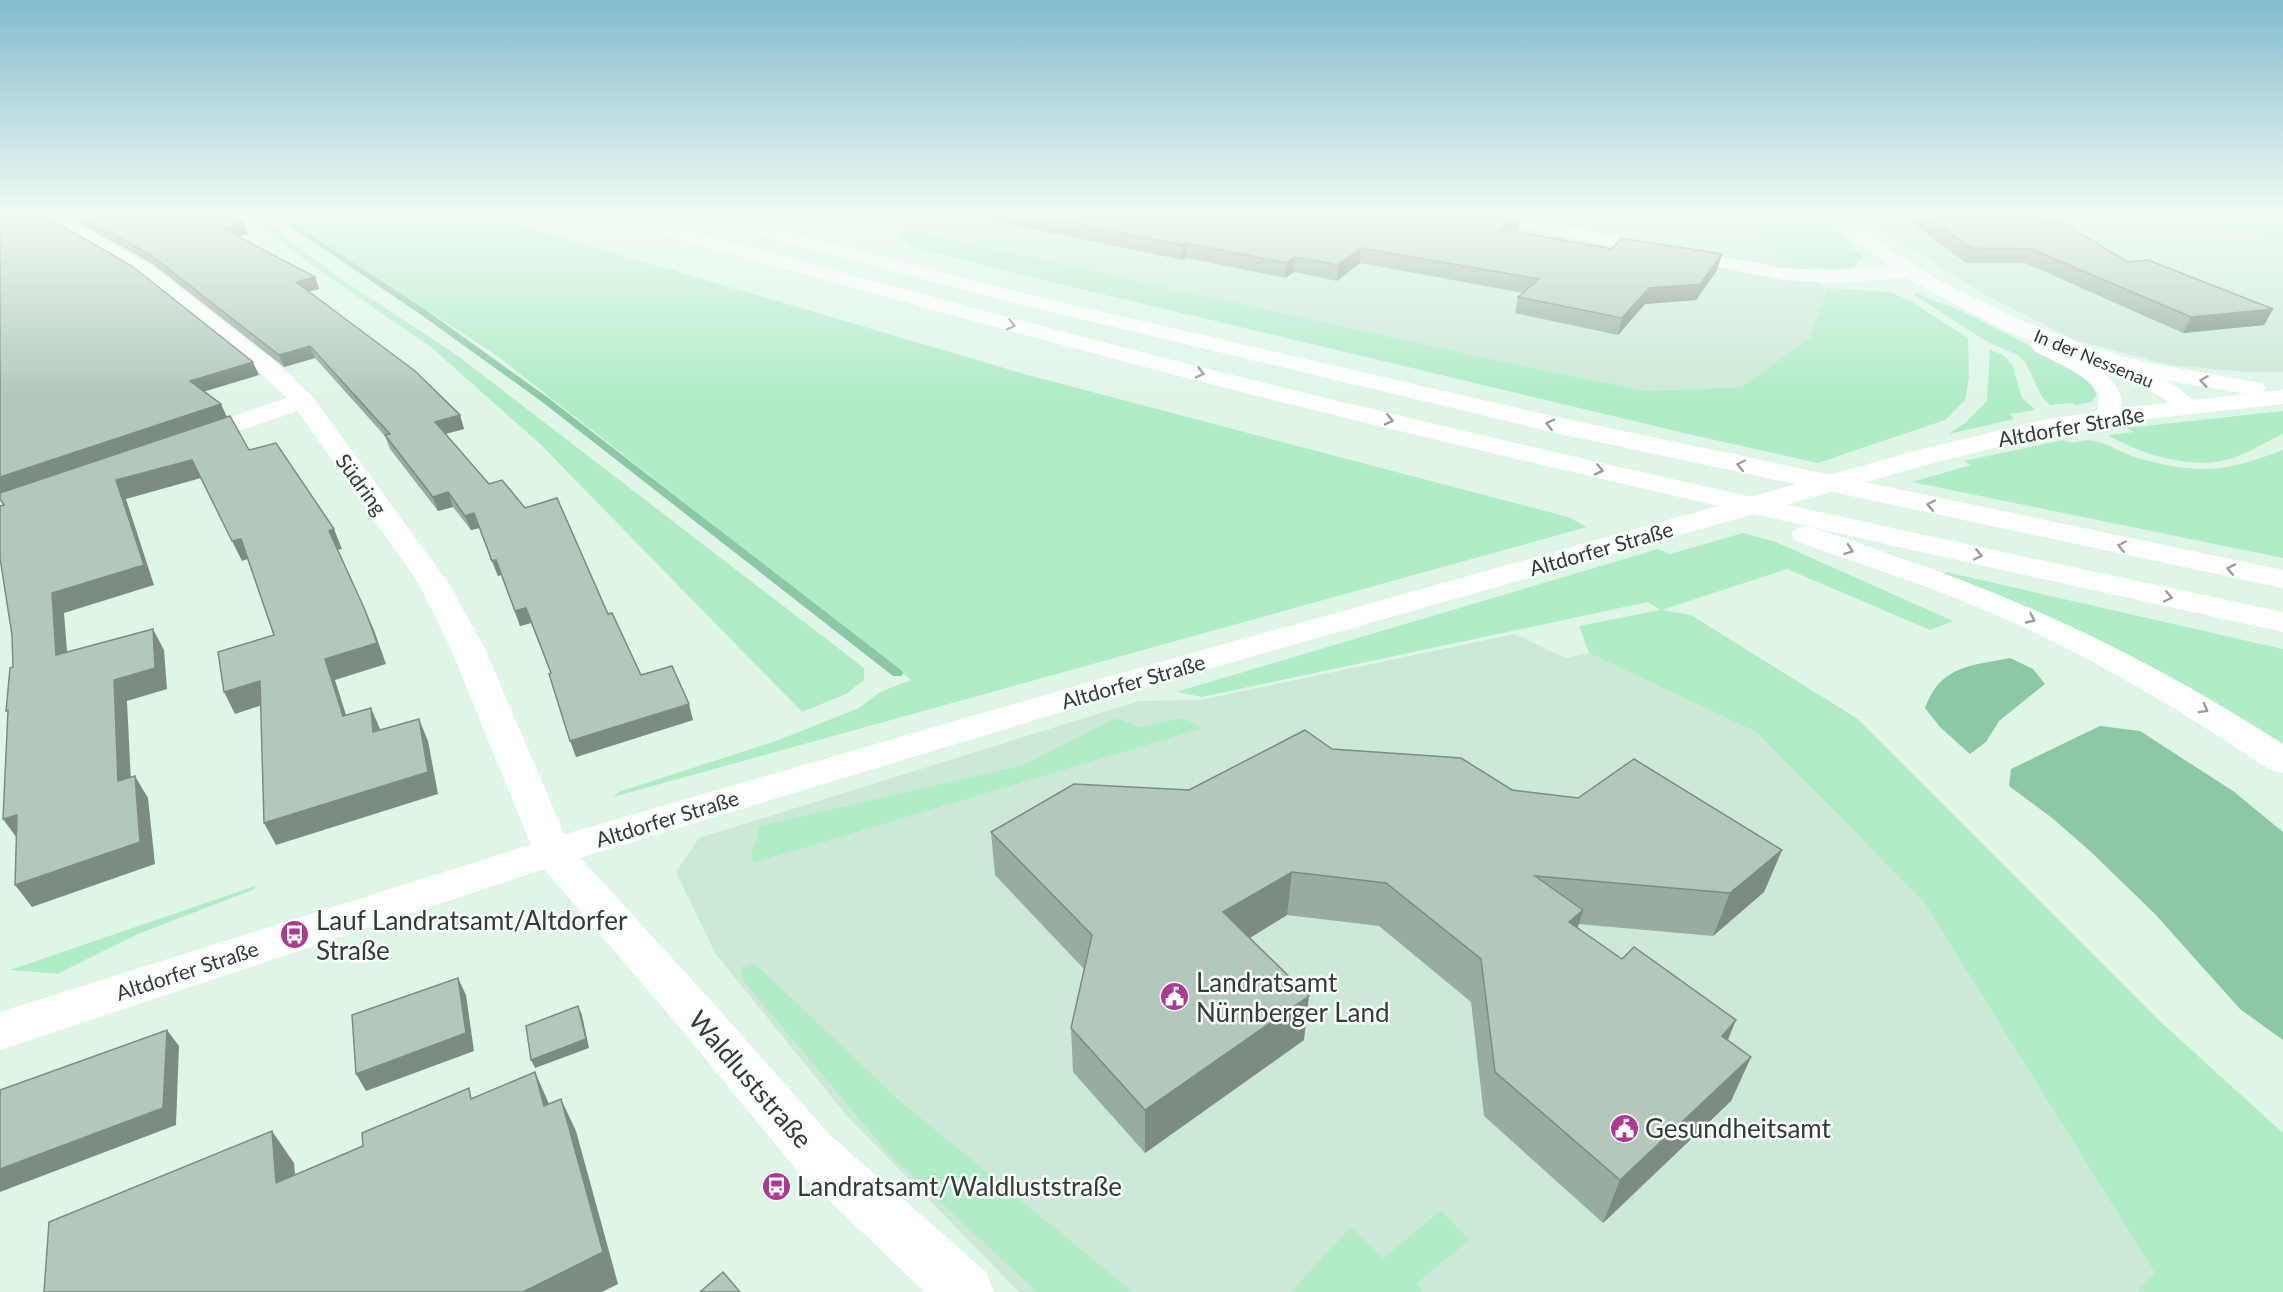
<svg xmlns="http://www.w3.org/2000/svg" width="2283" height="1292" font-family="Lato,sans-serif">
<rect width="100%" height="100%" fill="#dff6e7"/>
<g fill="#cce9d7">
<polygon points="841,216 1758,216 1764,244 1827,288 1810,338 1741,387 1646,391 1509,363"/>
<polygon points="1865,216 2152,216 2283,240 2283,372 2248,372 2169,365 2075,340 1984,294 1875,226"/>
<polygon points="1515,634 1565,658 1589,653 1756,732 1924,902 2156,1274 2137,1292 1019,1292 847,1116 715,953 676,872 699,838 1139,701 1200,700"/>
</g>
<g fill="#b0ecc8">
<polygon points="247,216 259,216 334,274 458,356 864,668 864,680 846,694 802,712 540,444 431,347 314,267"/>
<polygon points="282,216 489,216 1024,374 1568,517 1587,527 613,797 621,791 776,741 859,708 880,692 911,680 496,355"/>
<polygon points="1758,216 1823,216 1863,257 1853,268 1799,269 1764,244"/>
<polygon points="2152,216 2283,216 2283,240"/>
<polygon points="912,231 1509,363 1646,391 1741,387 1810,338 1827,288 1891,292 1912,302 1968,338 1969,377 1965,400 1945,420 1818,463 1684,433 1010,272 913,247 898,234"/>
<polygon points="1915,293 1962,311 2067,365 2088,380 2097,395 2091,402 2076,405 2072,403 2050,405 2042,397 2025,362 2016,354 1986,341 1914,295"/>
<polygon points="1990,350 2002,354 2012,364 2022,398 2035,410 2010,414 2014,419 1949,434 1966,422 1987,401"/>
<path d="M 2283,411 L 2283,434 C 2266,442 2250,452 2233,458 C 2195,471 2141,455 2108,435 L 2134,432 L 2127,428 Z"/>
<path d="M 2063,440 C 2073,446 2084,438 2095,441 C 2110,444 2123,454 2138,458 C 2198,475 2225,472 2283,450 L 2283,558 L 1912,482 L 1971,465 L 1964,461 Z"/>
<polygon points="1743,533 1776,542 1953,621 1930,630 1787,569 1662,610 1691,615 1858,719 2163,1024 2283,1133 2283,1292 2137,1292 2155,1273 1924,902 1756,732 1589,653 1579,626 1660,610 1648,602 1202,697 1176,692 1658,549 1670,554"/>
<path d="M 1946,572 L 2283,649 L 2283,747 C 2178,674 2061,624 1943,575 Z"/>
<polygon points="1116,718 1139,727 1184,718 1203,728 753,863 752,851 760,826 1023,765"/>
<polygon points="255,886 255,889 138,934 57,974 10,970"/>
<polygon points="754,963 901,1102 1133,1292 1037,1292 888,1153 741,978 741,967"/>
<polygon points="1441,1210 1469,1240 1416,1284 1422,1292 1291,1292 1351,1227 1383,1259"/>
</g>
<g fill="#8bc8a5">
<path d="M 2010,658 L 2033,669 L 2045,684 L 1999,721 L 1986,742 L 1970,754 L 1940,727 L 1925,708 C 1941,665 1970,666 2010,658 Z"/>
<polygon points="2100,726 2140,731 2233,791 2283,832 2283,1040 2240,1009 2155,914 2090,851 2052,818 2009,786 2011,769"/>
</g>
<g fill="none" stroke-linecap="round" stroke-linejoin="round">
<polygon fill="#8bc8a5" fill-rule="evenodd" points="275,216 282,216 426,310 547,397 901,670 903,673 901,676 893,676 541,401 420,314"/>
<polygon fill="#fff" fill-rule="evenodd" points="41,216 63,216 153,267 271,358 312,396 449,584 485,649 572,852 566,862 552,866 538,862 451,649 419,584 298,411 200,444 191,447 182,444 178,439 182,434 287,398 255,368 139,275 44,220"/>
<g fill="#fff" fill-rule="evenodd">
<polygon points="1479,216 1514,216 1783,268 1834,271 1890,267 1828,216 1848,216 1898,255 1942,282 2020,320 2135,364 2178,387 2201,407 2198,412 2189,414 2180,412 2161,397 2119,373 2004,330 1906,278 1834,283 1783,280 1488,221 1482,220"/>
<polygon points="552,838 566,842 714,1004 829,1134 986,1272 994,1292 925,1292 793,1166 682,1030 538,862 532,852 538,842"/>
</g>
<path fill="#fff" fill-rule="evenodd" d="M 2042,339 C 2069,346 2126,376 2122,408 L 2246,394 L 2147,377 L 2088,361 L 2085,356 L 2088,351 L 2096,349 L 2149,363 L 2262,383 L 2266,388 L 2263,392 L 2283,390 L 2283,404 L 2147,419 L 2042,436 L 1933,463 L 1131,691 L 566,862 L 0,1050 L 0,1012 L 552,838 L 1107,677 L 1915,451 L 2042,420 L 2097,412 C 2098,406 2100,399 2098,393 C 2091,377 2049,359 2034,351 L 2031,346 L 2034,341 Z"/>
<g fill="#fff" fill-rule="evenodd">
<path d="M 606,216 L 634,216 C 845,273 1056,332 1269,384 C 1605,467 1944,540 2283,612 L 2283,632 C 1942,557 1600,481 1261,397 C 1043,342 826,280 609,220 Z"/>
<polygon points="700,216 729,216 1021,293 1561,418 2283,570 2283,588 1561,434 1010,302 703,220"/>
<path d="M 1806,526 C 1837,534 1867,546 1897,557 C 2034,603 2162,666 2283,744 L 2283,773 L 2270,770 C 2184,712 2095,659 2001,617 C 1934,587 1864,566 1796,541 L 1791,535 L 1796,529 Z"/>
</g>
</g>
<g fill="#99aca0">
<polygon points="67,216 217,216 244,223 248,234 237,236 315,277 319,289 309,291 460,415 464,429 446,434 489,484 608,614 641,675 693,720 576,757 551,673 531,623 520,626 501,575 498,576 479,528 471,530 453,507 438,511 390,449 385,436 315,358 284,367 154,265"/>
<polygon points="968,216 1521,216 1519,229 1516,231 1612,249 1722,254 1717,270 1696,300 1645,304 1618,335 1515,313 1518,297 1523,293 1360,263 1337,281 1294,272 1285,278 1186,258 1182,260"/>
<polygon points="1525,216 1539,216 1536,218"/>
<polygon points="1903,216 2037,216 2128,262 2273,309 2264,325 2183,333 2025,263 1966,263"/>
<polygon points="1332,749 1782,850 1764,892 1713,936 1578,924 1577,928 1622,959 1736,1020 1728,1040 1751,1057 1731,1101 1603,1223 1484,1116 1471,1002 1379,926 1287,915 1249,938 1304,1040 1145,1153 1073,1072 1071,1028 1084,969 995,875 991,832 1189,790"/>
</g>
<g fill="#7d8c82">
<polygon points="1520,216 1521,216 1519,229 1498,244 1501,229"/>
<polygon points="244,223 248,234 226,239 222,228"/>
<polygon points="1186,243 1186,258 1182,260 1182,245"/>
<polygon points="1361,248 1360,263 1337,281 1338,265"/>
<polygon points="1722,254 1717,270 1696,300 1645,304 1618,335 1622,318 1649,288"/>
<polygon points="1295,257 1294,272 1285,278 1286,263"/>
<polygon points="315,277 319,289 301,293 296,282"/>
<polygon points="2273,309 2264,325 2183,333 2191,317"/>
<polygon points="310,346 315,358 284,367 279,355"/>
<polygon points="253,362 259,375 196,394 190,381"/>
<polygon points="221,404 227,417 0,494 0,477"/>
<polygon points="460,415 464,429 440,435 435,422"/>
<polygon points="192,460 201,478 126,499 154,585 64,613 69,676 56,655 52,593 116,480"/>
<polygon points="448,492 453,507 438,511 433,497"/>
<polygon points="474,513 479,528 471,530 465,516"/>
<polygon points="334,529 342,549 337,550 329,531"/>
<polygon points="241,539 250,558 242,561 232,541"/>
<polygon points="496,560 501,575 498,576 492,561"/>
<polygon points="526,608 531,623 520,626 515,611"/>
<polygon points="365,610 374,630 386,664 335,680 353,737 343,716 325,659"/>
<polygon points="153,629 164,650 167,689 127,701 132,803 118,781 114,680"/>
<polygon points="260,681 271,702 235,714 224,692"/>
<polygon points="689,704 693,720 576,757 570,741"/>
<polygon points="371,708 380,729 383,754 373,732"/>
<polygon points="419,719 428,741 438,794 276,845 264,823"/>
<polygon points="135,776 148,798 155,864 32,907 15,885"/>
<polygon points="17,815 19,841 3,819"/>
<polygon points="1782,850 1764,892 1713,936 1730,893"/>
<polygon points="1292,872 1287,915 1221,956 1223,912"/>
<polygon points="1583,910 1570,954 1569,922"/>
<polygon points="458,978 466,995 474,1051 366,1091 356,1074"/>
<polygon points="1309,996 1304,1040 1145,1153 1145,1110"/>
<polygon points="578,1006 582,1015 589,1048 535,1068 531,1060"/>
<polygon points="1736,1020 1717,1064 1722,1036"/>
<polygon points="167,1030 179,1046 176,1125 0,1192 0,1169"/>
<polygon points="1751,1057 1731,1101 1603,1223 1620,1180"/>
<polygon points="535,1072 549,1104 544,1106"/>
<polygon points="561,1099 576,1131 618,1284 602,1292 523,1292"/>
<polygon points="272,1131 294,1163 299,1215 276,1183"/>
</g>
<g fill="#b2c8ba" stroke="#7d8c82" stroke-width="1.5">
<polygon points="0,216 45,216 132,266 253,362 190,381 221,404 0,477"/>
<polygon points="81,216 217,216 244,223 222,228 315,277 296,282 415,371 460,415 435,422 489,484 502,480 525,508 557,498 608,614 612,613 641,675 672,666 689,704 570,741 549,674 551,673 526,608 515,611 496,560 492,561 474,513 465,516 448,492 433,497 385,435 390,434 310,346 279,355 149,254"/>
<polygon points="1037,216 1520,216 1501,229 1612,249 1621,238 1722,254 1700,284 1649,288 1622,318 1518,297 1539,279 1361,248 1338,265 1295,257 1286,263 1186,243 1182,245"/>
<polygon points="1926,216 2037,216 2045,221 2059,221 2128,262 2148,260 2273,309 2191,317 2031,249 1971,248"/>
<polygon points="230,416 249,450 276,443 334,529 329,531 365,610 377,643 325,659 343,716 371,708 373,732 419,719 428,772 264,823 260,681 224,692 218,652 274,635 241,539 232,541 192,460 116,480 144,565 52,593 56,655 153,629 155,668 114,680 118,781 135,776 140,842 15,885 17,815 3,819 8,710 6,711 10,668 13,667 12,635 0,558 0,506 4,505 0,499 0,493"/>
<polygon points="1305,730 1332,749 1461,758 1512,790 1578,798 1634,759 1782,850 1730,893 1535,876 1583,910 1569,922 1622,959 1634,947 1736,1020 1722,1036 1751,1057 1620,1180 1495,1072 1481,959 1386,883 1292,872 1223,912 1309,996 1145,1110 1071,1028 1092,935 991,832 1074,784 1189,790"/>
<polygon points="458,978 466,1033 356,1074 352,1015"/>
<polygon points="578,1006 586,1039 531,1060 526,1026"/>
<polygon points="167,1030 163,1108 0,1169 0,1090"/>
<polygon points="535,1072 544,1106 561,1099 603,1252 523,1292 44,1292 49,1222 272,1131 276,1183 363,1146 362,1133 469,1088 471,1099"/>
<polygon points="723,1272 740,1292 700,1292"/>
</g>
<defs><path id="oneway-chevron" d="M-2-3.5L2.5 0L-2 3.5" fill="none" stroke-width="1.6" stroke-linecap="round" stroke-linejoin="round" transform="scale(1.5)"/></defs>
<g stroke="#989d9a">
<use href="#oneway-chevron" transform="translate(1011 325) rotate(14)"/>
<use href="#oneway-chevron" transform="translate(1200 373) rotate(14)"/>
<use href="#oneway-chevron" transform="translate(2204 381) rotate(-172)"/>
<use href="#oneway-chevron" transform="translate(1389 420) rotate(13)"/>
<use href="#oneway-chevron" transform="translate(1550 424) rotate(-167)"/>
<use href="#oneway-chevron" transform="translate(1741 465) rotate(-168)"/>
<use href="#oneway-chevron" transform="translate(1599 470) rotate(13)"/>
<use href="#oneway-chevron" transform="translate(1931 505) rotate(-168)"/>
<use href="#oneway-chevron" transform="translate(2122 546) rotate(-168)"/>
<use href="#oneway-chevron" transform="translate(1849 550) rotate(20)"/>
<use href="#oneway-chevron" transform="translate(1978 555) rotate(12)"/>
<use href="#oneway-chevron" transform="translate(2231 569) rotate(-168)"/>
<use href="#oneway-chevron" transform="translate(2168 597) rotate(12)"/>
<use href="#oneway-chevron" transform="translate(2031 619) rotate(25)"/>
<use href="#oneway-chevron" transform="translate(2204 709) rotate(29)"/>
</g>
<linearGradient id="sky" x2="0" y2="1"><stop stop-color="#83bccd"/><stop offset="0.54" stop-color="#f1fbf4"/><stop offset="1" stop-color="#f1fbf4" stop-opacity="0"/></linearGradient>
<rect width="2283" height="397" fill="url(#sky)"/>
<defs>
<symbol id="bus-disc" viewBox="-11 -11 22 22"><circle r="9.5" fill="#ad3992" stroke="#f9fefb"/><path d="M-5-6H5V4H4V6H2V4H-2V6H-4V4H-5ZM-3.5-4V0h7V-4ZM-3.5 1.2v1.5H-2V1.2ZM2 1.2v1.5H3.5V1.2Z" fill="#fff"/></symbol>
<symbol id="civic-disc" viewBox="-11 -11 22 22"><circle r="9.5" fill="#ad3992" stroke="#f9fefb"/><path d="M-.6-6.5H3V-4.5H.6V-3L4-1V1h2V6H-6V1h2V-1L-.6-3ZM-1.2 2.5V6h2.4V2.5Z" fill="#fff"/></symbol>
</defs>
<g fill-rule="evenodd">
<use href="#bus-disc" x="278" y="918" width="33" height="33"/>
<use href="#civic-disc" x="1158" y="980" width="33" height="33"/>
<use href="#civic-disc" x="1608" y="1112" width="33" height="33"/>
<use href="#bus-disc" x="760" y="1170" width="33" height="33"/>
</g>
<g text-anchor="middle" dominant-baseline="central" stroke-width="5" stroke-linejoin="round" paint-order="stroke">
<g font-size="18" fill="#323b36" stroke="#f9fefb">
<text transform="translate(2094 358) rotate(22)">In der Nessenau</text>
</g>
<g font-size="21" fill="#323b36" stroke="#f9fefb">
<text transform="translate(2071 426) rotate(-10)">Altdorfer Straße</text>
<text transform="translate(362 484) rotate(54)">Südring</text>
<text transform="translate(1601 548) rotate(-16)">Altdorfer Straße</text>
<text transform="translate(1133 681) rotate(-16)">Altdorfer Straße</text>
<text transform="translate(667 818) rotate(-17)">Altdorfer Straße</text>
<text transform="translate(187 970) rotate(-18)">Altdorfer Straße</text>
</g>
<g font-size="26" fill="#323b36" stroke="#f9fefb" text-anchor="start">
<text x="316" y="920">Lauf Landratsamt/Altdorfer<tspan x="316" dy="30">Straße</tspan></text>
<text x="1196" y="982">Landratsamt<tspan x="1196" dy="30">Nürnberger Land</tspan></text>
<text x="1645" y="1128">Gesundheitsamt</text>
<text x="797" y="1186">Landratsamt/Waldluststraße</text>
</g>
<g font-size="26" fill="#323b36" stroke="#f9fefb">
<text transform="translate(751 1079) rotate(49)">Waldluststraße</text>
</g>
</g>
</svg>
